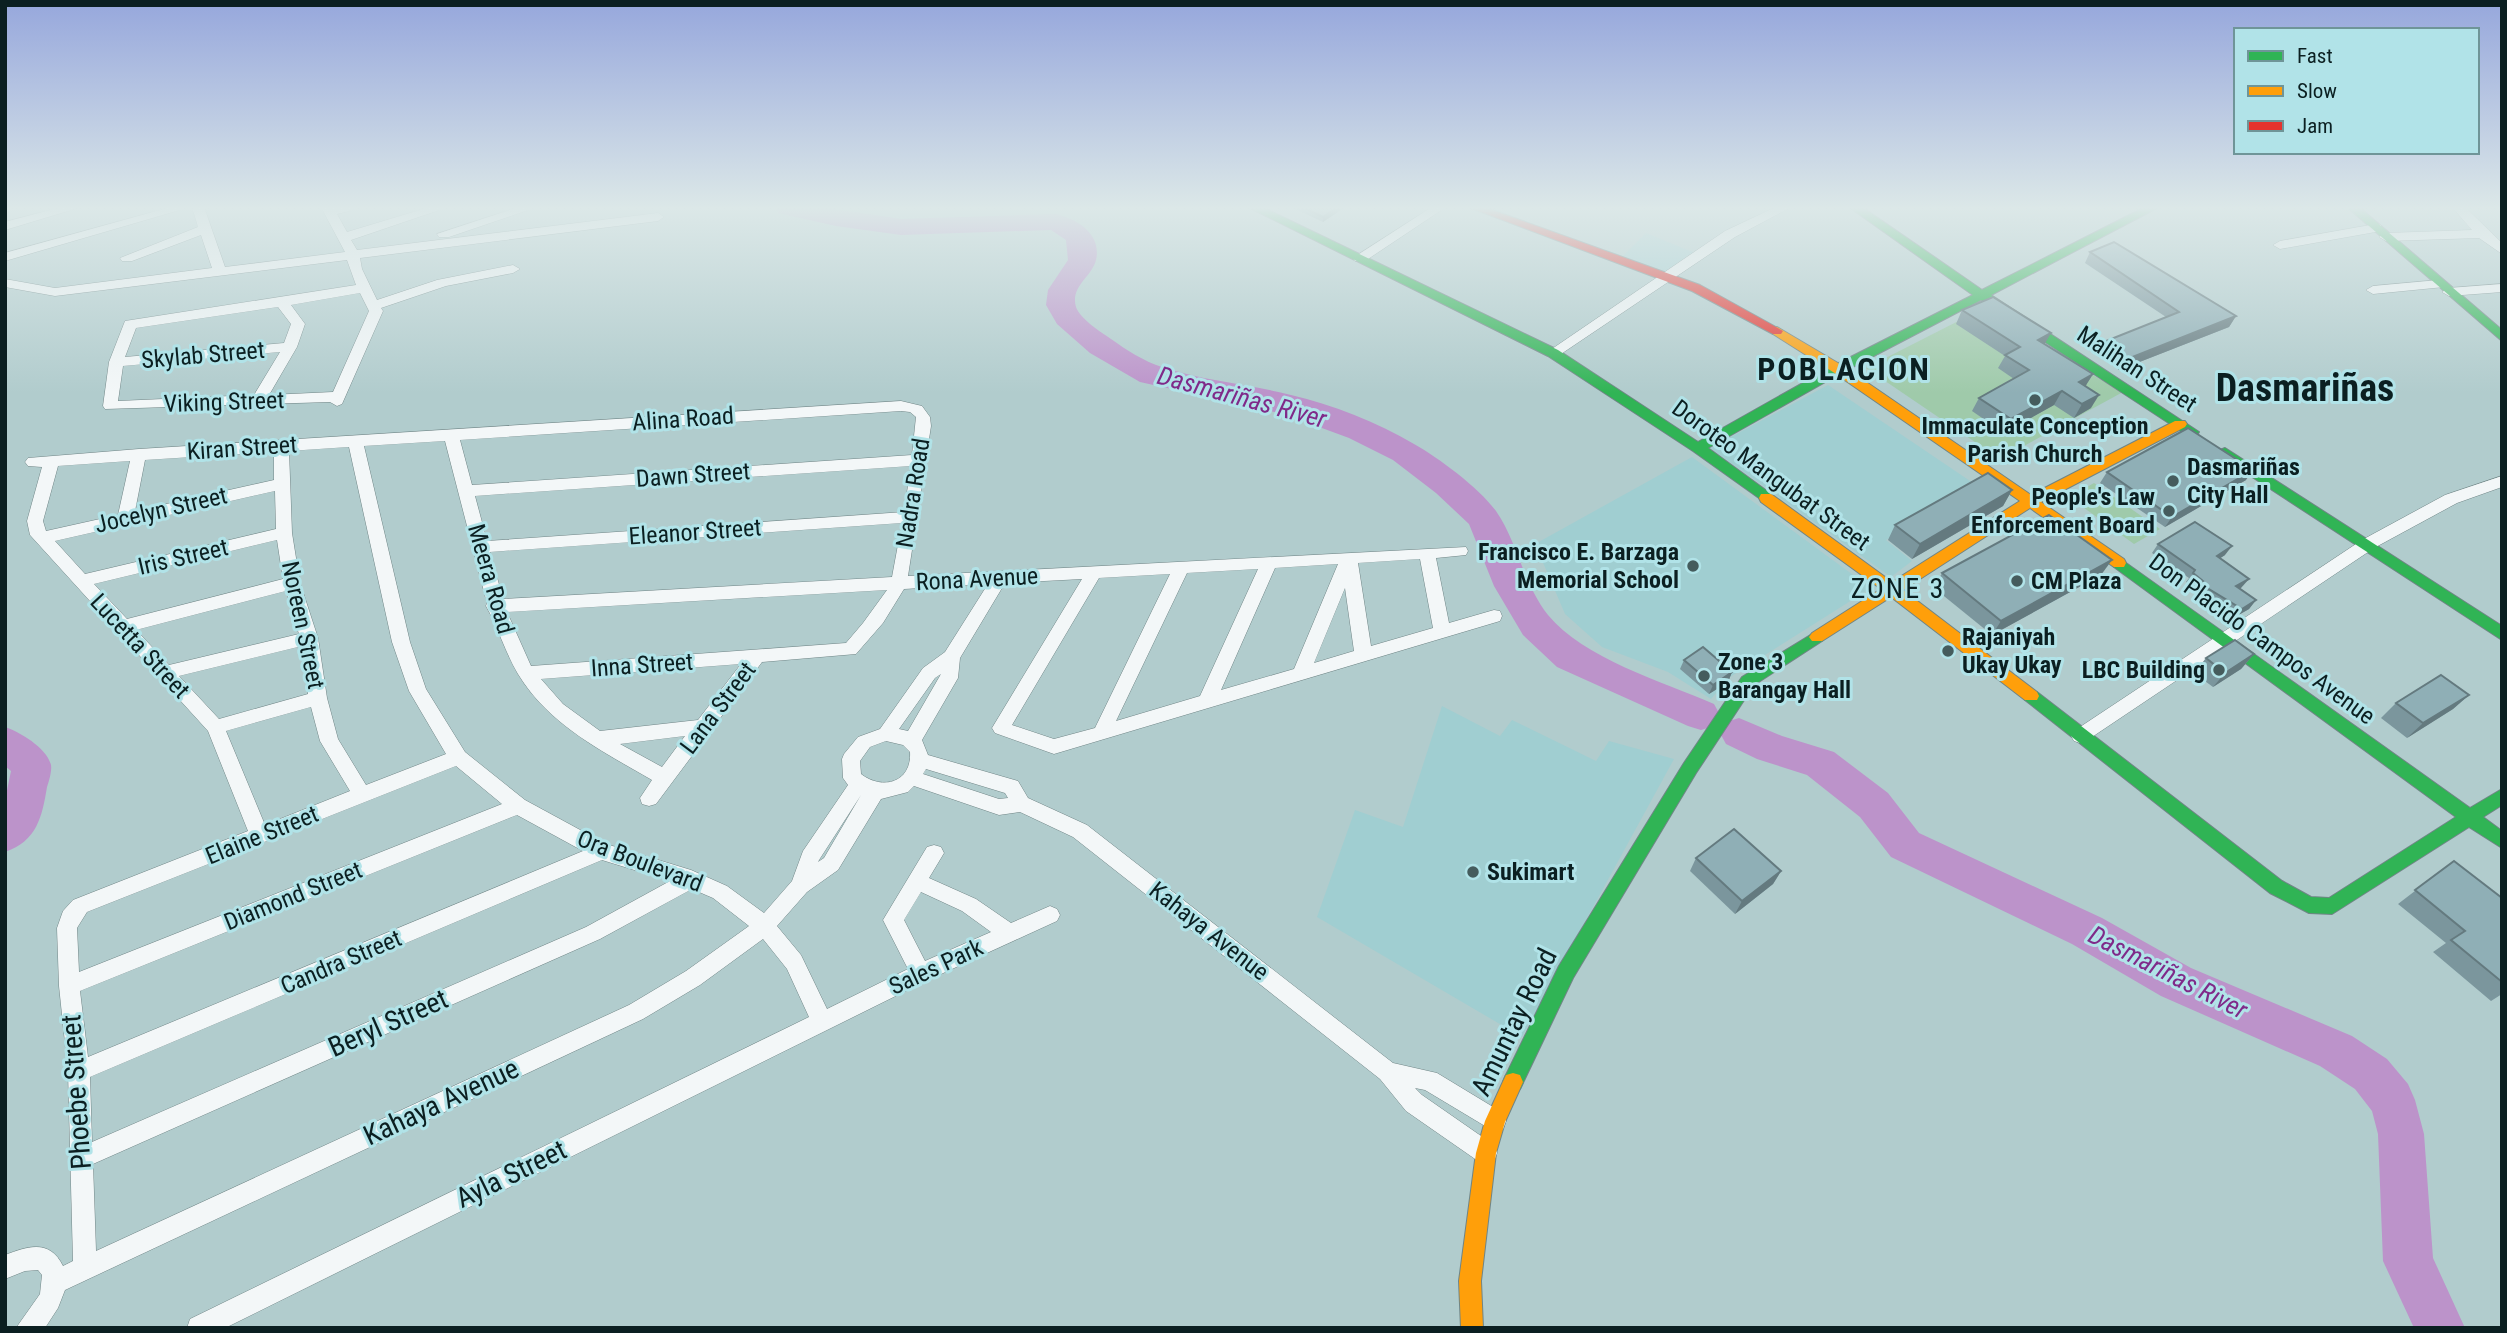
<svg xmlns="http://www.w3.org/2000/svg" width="2507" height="1333" font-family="'Roboto Condensed',sans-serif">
<rect width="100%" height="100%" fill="#b1cccd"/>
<g fill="#a0ced1">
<polygon points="1646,233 1695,253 1668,272 1623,256"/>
<polygon points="1828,385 1979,487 1886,540 1912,561 1891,577 1710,448"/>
<polygon points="1692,457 1871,588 1730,677 1711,699 1668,672 1602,647 1565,614 1535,544"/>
<polygon points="1442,706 1500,736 1512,720 1596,761 1609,741 1674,759 1522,1037 1317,917 1355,810 1403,827"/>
</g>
<g fill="#9fcaaa">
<polygon points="1978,311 2123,392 2000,459 1866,368"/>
<polygon points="2094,483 2160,529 2134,544 2069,497"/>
</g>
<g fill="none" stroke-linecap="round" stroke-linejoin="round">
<g fill="#bc93ca" fill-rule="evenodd">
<path d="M 775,207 L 822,207 L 901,219 L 1056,214 C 1077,219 1102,234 1096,260 C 1092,277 1070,286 1076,307 C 1080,319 1101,332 1111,339 C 1125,349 1145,362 1162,367 C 1203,381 1249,384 1291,395 C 1333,405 1377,422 1414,444 C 1439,458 1479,488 1496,511 C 1517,541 1523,583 1548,615 C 1583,658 1663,682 1714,704 L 1720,715 L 1714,726 L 1701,730 L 1688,726 L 1557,667 L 1523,635 L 1494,586 L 1469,524 L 1436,493 L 1393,460 L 1349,438 L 1284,414 L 1140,382 L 1090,353 L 1057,324 L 1046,305 L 1048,290 L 1068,260 L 1066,240 L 1051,230 L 901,235 L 836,226 L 778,213 Z"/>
<polygon points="1739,718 1782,736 1834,752 1888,793 1919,833 2102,918 2191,968 2352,1036 2387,1059 2408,1084 2415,1100 2424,1134 2433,1258 2465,1328 2414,1328 2383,1261 2378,1134 2372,1111 2355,1089 2320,1066 2161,996 2072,944 1891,857 1860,817 1807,775 1757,759 1726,744 1720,733 1726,722"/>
<path d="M 5,727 C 20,732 47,748 51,765 C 52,771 49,781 47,787 C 42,817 37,841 5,852 L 5,800 L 11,771 L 5,766 Z"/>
</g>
<defs>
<g id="street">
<polygon points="5,207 14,207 5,215"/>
<polygon points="62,207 81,207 5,230 5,222"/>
<polygon points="171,207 190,207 5,261 5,253"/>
<path d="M 192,207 L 204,207 L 225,267 L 345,252 L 321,207 L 354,207 L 353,210 L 337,214 L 347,232 L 430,207 L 448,207 L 351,240 L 357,250 L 658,213 L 664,217 L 658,221 L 360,258 L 362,269 L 377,300 L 437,280 L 513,265 L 520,269 L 513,273 L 446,286 L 381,308 L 383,311 L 342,404 L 337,406 L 330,402 L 105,409 L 103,406 L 109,362 L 125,321 L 356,285 L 347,260 L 55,296 L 5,287 L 5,279 L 55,288 L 212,268 L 201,235 L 132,261 L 122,261 L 120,258 L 198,227 ZM 360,293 L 369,311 L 333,392 L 269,395 L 297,347 L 305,324 L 291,305 ZM 278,307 L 291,324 L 284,343 L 125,357 L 136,328 ZM 280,352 L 254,395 L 118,401 L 123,366 Z"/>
<polygon points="519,207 537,207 449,237 439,237 437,234"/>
<polygon points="1432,207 1446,207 1365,261 1355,261 1353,258"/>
<polygon points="1776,207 1791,207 1735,237 1558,356 1553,358 1546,353 1725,231"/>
<polygon points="2452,207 2465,207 2502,243 2502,254 2479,238 2386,241 2379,237 2386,233 2472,230"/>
<polygon points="2376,224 2381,225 2381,231 2280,249 2273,245 2280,241"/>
<polygon points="2439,280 2446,284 2444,287 2373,294 2366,290 2373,286"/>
<polygon points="2502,284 2502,292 2449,296 2442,292 2449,288"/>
<path d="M 901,401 L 922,406 L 930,417 L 931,426 L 908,576 L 1466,547 L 1468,551 L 1466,555 L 1436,558 L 1449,623 L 1494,610 L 1500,611 L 1502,616 L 1500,621 L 1054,754 L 995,733 L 992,728 L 1082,579 L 1005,583 L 960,658 L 958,678 L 922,740 L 928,755 L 1018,781 L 1028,798 L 1087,825 L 1393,1063 L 1437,1073 L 1503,1113 L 1506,1121 L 1503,1129 L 1495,1132 L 1425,1090 L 1415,1088 L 1422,1095 L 1494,1145 L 1497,1153 L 1494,1161 L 1486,1164 L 1478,1161 L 1406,1111 L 1380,1079 L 1073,837 L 1020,812 L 999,815 L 914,786 L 908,792 L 881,799 L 838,870 L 807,892 L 777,926 L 801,955 L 827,1009 L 908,969 L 883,920 L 927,847 L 934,845 L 941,847 L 944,853 L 929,878 L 976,899 L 1011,923 L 1050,906 L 1057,909 L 1060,915 L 1057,921 L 928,980 L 225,1328 L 187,1328 L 190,1319 L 809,1017 L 787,969 L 763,939 L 700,985 L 643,1019 L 65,1290 L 58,1308 L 45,1328 L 16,1328 L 40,1294 L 42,1275 L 38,1270 L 25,1271 L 5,1279 L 5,1255 C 28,1246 50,1239 63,1266 L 73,1261 L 68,1071 L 59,986 L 57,928 L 63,911 L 73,900 L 248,831 L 208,731 L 30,535 L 27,521 L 42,467 L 28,466 L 25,462 L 28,458 L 139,449 ZM 901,411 L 910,412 L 916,417 L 912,455 L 472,485 L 460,440 ZM 445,441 L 487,603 L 486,606 C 498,627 505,652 518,674 C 549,725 602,751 652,780 L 640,798 L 642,804 L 649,806 L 656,804 L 762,662 L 856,654 L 883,623 L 904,589 L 988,584 L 945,652 L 923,668 L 880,729 L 858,737 L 844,754 L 842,759 L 843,778 L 848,785 L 803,851 L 792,881 L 764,913 L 727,886 L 691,870 L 606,844 L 525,800 L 465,752 L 426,689 L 410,642 L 364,446 ZM 349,447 L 392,642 L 409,691 L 446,754 L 366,785 L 338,739 L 327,698 L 318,638 L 300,583 L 292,533 L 289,451 ZM 274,452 L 274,480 L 135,511 L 145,460 ZM 130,461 L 118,515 L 46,531 L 43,521 L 58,466 ZM 911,466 L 904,512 L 487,541 L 475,496 ZM 275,491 L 276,529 L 85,574 L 55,541 ZM 902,523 L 892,577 L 503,599 L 490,552 ZM 277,540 L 283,579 L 127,619 L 94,584 ZM 1420,559 L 1433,628 L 1371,646 L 1358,563 ZM 1338,564 L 1294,669 L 1221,690 L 1275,568 ZM 1258,569 L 1200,696 L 1116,721 L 1187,573 ZM 1170,574 L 1095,728 L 1054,739 L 1012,725 L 1099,578 ZM 1345,588 L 1354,651 L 1314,663 ZM 887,590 L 863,623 L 846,643 L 531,666 L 507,612 ZM 286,591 L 299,634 L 169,665 L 136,630 ZM 302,646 L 308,694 L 219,719 L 179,676 ZM 741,664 L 698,720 L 600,731 L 563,704 L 541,679 ZM 941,674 L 908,731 L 899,729 L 935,678 ZM 311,707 L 320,741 L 350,791 L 265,825 L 226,731 ZM 685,736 L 662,767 L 620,744 ZM 886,741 L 903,745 L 910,752 C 912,782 883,791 861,774 L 860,761 L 870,747 ZM 456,766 L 502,804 L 79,972 L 77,928 L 87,912 ZM 926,769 L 1005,793 L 1008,798 L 999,799 L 923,774 ZM 861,795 L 824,858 L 818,862 L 819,860 ZM 517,815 L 583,851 L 88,1057 L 80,991 ZM 602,860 L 670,881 L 586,927 L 92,1142 L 90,1077 ZM 692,889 L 713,898 L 749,926 L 686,971 L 629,1005 L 96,1251 L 93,1164 L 600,939 ZM 921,892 L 962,911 L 991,932 L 925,961 L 904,920 Z"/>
<polygon points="2502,476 2502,487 2457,503 2374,548 2086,741 2080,743 2074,741 2071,736 2074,731 2362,540 2445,495"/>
</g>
<g id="fast">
<polygon points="1248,207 1262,207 1558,350 1698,442 1833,366 1973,295 1849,207 1862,207 1982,290 2145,207 2159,207 1991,295 2199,432 2197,435 2187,435 1981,300 1843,372 1708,448 1771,494 1773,498 1766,503 1693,451 1548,356"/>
<polygon points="2347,207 2359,207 2502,330 2502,341"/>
<polygon points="2225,448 2502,626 2502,640 2220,456 2218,453 2220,450"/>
<polygon points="2119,558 2470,808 2502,789 2502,805 2483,817 2502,831 2502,848 2469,827 2332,914 2309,913 2270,893 2025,700 2023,696 2025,692 2037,692 2282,881 2311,897 2329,898 2456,817 2114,567 2112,563"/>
<polygon points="1817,631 1825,637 1822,641 1754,685 1696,773 1573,978 1520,1089 1513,1091 1506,1089 1503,1082 1506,1075 1559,966 1684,763 1742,677"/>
</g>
<g id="slow">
<polygon points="1777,327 1843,366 2031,495 2175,421 2185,421 2187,424 2185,427 2041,502 2124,559 2126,563 2124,567 2114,567 2030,508 1903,590 2037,692 2039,696 2037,700 2025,700 1891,597 1822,641 1812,641 1809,637 1812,633 1881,589 1761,502 1759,498 1761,494 1771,494 1892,582 2020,501 1833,372 1773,334 1773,328"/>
<polygon points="1513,1073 1520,1075 1523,1082 1505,1122 1496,1153 1481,1281 1483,1328 1461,1328 1459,1281 1476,1153 1485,1121 1506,1075"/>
</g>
<polygon id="jam" points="1468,207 1484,207 1700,285 1783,331 1781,334 1773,334 1692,291"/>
</defs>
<use href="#street" stroke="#708586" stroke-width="1"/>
<use href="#fast" stroke="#708586" stroke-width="2"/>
<use href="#slow" stroke="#708586" stroke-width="2"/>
<use href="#jam" stroke="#708586" stroke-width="2"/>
<use href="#street" fill="#f3f7f8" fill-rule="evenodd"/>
<use href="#fast" fill="#30b455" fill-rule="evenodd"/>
<use href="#slow" fill="#ff9f0a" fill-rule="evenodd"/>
<use href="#jam" fill="#e5322d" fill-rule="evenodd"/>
</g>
<g fill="#7b969d">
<polygon points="1291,207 1345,207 1323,222"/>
<polygon points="2090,252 2236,316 2229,327 2119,370 2095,353 2101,343 2166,317 2085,263"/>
<polygon points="1962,310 2045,344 2093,374 2085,386 2091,408 2074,418 2054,405 2004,433 1972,411 1979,398 2014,379 1998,368 2005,356 1956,324"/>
<polygon points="2107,472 2246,480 2165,527 2100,483"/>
<polygon points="2012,490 2003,506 1912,559 1888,540 1895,525"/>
<polygon points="2158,544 2225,555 2220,558 2241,588 2240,588 2256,600 2249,609 2235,617 2193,592 2195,588 2186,582 2189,578 2152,553"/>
<polygon points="1942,573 2101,575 1992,635 1934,588"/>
<polygon points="2254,654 2241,669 2213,687 2194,673 2206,658"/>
<polygon points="1684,660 1732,672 1728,682 1709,694 1680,669"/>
<polygon points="2469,695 2453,709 2407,738 2381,718 2396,703"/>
<polygon points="1696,858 1781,871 1773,884 1735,914 1690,871"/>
<polygon points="2454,861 2502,898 2502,994 2491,1001 2433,952 2446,943 2398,904"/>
</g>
<g fill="#647a7f">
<polygon points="1338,207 1345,207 1323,222 1323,217"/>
<polygon points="2236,316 2229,327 2119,370 2125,360"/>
<polygon points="2051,333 2043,347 2038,340"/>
<polygon points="2093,374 2085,387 2079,382"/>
<polygon points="2062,391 2054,405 2004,433 2011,419"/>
<polygon points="2099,395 2091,408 2074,418 2082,404"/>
<polygon points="2253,470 2246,480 2165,527 2172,517"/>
<polygon points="2012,490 2003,506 1912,559 1920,544"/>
<polygon points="2232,546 2225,555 2210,565 2217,556"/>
<polygon points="2112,560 2101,575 1992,635 2001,621"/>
<polygon points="2249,579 2241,588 2229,595 2236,586"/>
<polygon points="2256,600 2249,609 2235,617 2242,609"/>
<polygon points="2254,654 2241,669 2213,687 2225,673"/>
<polygon points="1732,672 1728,682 1709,694 1713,685"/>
<polygon points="2469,695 2453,709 2407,738 2423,723"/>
<polygon points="1781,871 1773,884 1735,914 1742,901"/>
</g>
<g fill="#8fafb6" stroke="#647a7f" stroke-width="2">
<polygon points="1302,207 1338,207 1323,217"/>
<polygon points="2114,242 2236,316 2125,360 2101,343 2179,312 2090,252"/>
<polygon points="1993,297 2051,333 2038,340 2093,374 2079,382 2099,395 2082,404 2062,391 2011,419 1979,398 2029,370 2005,355 2020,347 1962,310"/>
<polygon points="2188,428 2253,470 2172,517 2107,472"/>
<polygon points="1988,473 2012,490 1920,544 1895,525"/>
<polygon points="2049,515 2112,560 2001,621 1942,573"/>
<polygon points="2195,522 2232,546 2217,556 2249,579 2236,586 2256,600 2242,609 2199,583 2203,581 2193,573 2195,570 2158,544"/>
<polygon points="2235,640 2254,654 2225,673 2206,658"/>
<polygon points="1703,647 1732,672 1713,685 1684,660"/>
<polygon points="2441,675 2469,695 2423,723 2396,703"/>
<polygon points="1734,829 1781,871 1742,901 1696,858"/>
<polygon points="2454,861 2502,898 2502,982 2451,940 2465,931 2415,890"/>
</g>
<linearGradient id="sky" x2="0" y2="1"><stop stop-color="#96a7dc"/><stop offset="0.53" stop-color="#dce8e8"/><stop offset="1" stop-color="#dce8e8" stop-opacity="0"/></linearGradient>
<rect width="2507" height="393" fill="url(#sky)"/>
<g fill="#455c5d" stroke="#b1e3e8" stroke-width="2.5">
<circle cx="2035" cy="400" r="7"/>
<circle cx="2173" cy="481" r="7"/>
<circle cx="2169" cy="511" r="7"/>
<circle cx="1693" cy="566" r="7"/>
<circle cx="2017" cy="581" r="7"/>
<circle cx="1948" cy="651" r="7"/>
<circle cx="2219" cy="670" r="7"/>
<circle cx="1704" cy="676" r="7"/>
<circle cx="1473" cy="872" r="7"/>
</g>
<g text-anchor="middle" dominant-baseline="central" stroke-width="6" stroke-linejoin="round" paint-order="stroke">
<g font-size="24" fill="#0b1f21" stroke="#b1e3e8">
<text transform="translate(203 355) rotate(-5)">Skylab Street</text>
<text transform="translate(2137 369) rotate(33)">Malihan Street</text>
<text transform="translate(224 402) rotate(-2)">Viking Street</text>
<text transform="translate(683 419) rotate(-4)">Alina Road</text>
<text transform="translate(242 448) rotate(-4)">Kiran Street</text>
<text transform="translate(693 475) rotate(-4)">Dawn Street</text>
<text transform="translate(1771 475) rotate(36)">Doroteo Mangubat Street</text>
<text transform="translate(913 493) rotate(-81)">Nadra Road</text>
<text transform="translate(161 510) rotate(-13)">Jocelyn Street</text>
<text transform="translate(695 532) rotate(-4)">Eleanor Street</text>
<text transform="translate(183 557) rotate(-13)">Iris Street</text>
<text transform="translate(491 579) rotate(74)">Meera Road</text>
<text transform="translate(977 579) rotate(-3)">Rona Avenue</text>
<text transform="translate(303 625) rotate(78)">Noreen Street</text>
<text transform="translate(2262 639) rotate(36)">Don Placido Campos Avenue</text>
<text transform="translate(140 646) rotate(47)">Lucetta Street</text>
<text transform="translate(642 665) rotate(-4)">Inna Street</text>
<text transform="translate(718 708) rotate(-53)">Lana Street</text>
<text transform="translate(262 835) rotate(-22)">Elaine Street</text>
<text transform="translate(640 861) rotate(21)">Ora Boulevard</text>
<text transform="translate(293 896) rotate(-22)">Diamond Street</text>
<text transform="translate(1209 931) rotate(38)">Kahaya Avenue</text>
<text transform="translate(341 962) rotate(-23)">Candra Street</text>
<text transform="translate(936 967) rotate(-25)">Sales Park</text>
</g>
<g font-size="24" font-weight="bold" fill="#0b1f21" stroke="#b1e3e8" text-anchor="start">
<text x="2035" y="426" text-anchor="middle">Immaculate Conception<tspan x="2035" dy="28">Parish Church</tspan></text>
<text x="2187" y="467">Dasmariñas<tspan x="2187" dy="28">City Hall</tspan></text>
<text x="2155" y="497" text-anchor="end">People's Law<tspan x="2155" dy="28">Enforcement Board</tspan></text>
<text x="1679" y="552" text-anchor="end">Francisco E. Barzaga<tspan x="1679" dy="28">Memorial School</tspan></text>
<text x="2031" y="581">CM Plaza</text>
<text x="1962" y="637">Rajaniyah<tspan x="1962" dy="28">Ukay Ukay</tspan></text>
<text x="1718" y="662">Zone 3<tspan x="1718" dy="28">Barangay Hall</tspan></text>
<text x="2205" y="670" text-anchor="end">LBC Building</text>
<text x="1487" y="872">Sukimart</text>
</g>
<g font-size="26" font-style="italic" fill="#7f2a89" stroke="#b1e3e8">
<text transform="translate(1242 397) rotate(15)">Dasmariñas River</text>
<text transform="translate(2168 972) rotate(27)">Dasmariñas River</text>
</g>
<g font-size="28" letter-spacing="2" fill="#0b1f21" stroke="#b1e3e8">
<text x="1898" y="588">ZONE 3</text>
</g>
<g font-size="28" fill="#0b1f21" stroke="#b1e3e8">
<text transform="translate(1514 1022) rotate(-64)">Amuntay Road</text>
<text transform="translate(388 1023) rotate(-24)">Beryl Street</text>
<text transform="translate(76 1092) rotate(-94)">Phoebe Street</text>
<text transform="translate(441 1102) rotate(-25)">Kahaya Avenue</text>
<text transform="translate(511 1174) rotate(-26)">Ayla Street</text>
</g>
<g font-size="32" font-weight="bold" letter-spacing="2" fill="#0b1f21" stroke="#b1e3e8">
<text x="1844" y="369">POBLACION</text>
</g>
<g font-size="38" font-weight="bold" fill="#0b1f21" stroke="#b1e3e8">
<text x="2305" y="388">Dasmariñas</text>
</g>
</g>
<rect width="2507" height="1333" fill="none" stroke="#0b1f21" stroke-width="14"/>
<rect x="2234" y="28" width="245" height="126" fill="#b1e3e8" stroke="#6f9598" stroke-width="2"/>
<rect x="2248" y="51" width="35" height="10" fill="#30b455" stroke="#6f9598" stroke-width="2"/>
<text x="2297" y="63" font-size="21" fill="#0b1f21">Fast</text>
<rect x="2248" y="86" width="35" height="10" fill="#ff9f0a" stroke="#6f9598" stroke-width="2"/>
<text x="2297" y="98" font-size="21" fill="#0b1f21">Slow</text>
<rect x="2248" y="121" width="35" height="10" fill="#e5322d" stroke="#6f9598" stroke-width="2"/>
<text x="2297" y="133" font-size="21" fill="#0b1f21">Jam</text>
</svg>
